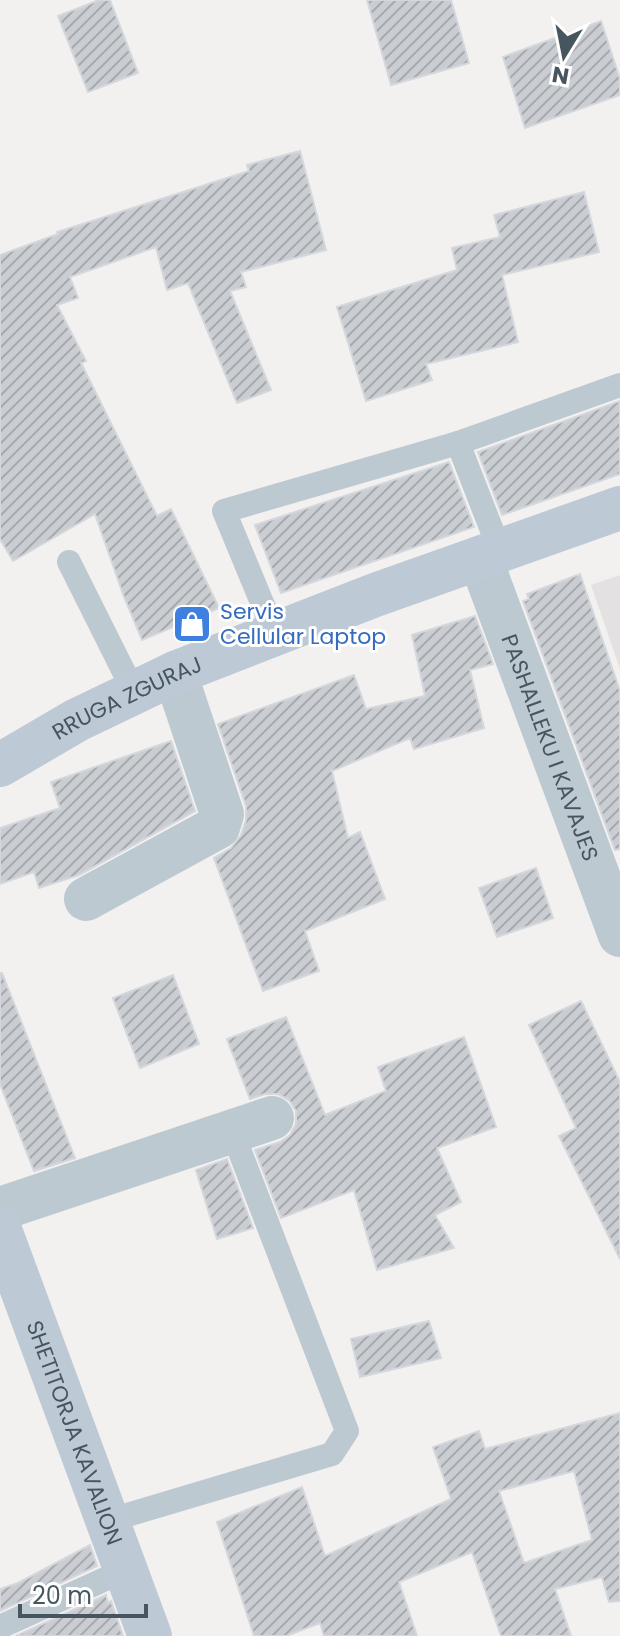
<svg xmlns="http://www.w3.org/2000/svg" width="620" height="1636" font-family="Poppins,sans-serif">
<defs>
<pattern id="building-hatch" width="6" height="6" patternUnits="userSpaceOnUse" patternTransform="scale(2)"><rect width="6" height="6" fill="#caced3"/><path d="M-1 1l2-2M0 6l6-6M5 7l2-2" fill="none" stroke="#a6aaae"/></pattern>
</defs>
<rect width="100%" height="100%" fill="#f3f0f0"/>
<polygon fill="#e4e1e2" points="620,575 620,669 591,585"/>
<g fill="url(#building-hatch)" stroke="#d4d7dc" stroke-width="2" fill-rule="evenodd">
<polygon points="99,0 110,0 138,73 88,92 58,16"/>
<polygon points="367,0 451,0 469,63 391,85"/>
<polygon points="601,21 620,79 620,95 525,128 503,57"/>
<polygon points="300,151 326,250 241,272 246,287 230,291 271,390 237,403 188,283 167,290 156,247 70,277 78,298 57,305 86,361 81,363 157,516 171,509 219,608 142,640 124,597 95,514 13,561 0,539 0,255 58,234 57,232 249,171 247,165"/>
<polygon points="584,192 599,252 502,275 518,342 426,364 432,380 366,401 337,307 457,270 452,248 500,237 494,215"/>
<polygon points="620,401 620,474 502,515 478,452"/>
<polygon points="449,462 474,527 281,593 255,525"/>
<polygon points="580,574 620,691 620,849 615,850 523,601 529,599 527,594"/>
<polygon points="475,616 493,664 470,670 484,728 414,749 410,738 332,771 348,838 360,832 385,899 305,931 319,971 263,991 214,858 231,848 241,835 246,820 246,806 218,724 354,675 366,709 425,696 412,635"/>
<polygon points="171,741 195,811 79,875 39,888 34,872 0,884 0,828 60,808 51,782"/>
<polygon points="536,868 553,918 497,937 479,888"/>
<polygon points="0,973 2,973 75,1158 34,1171 0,1084"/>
<polygon points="173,975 199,1044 140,1068 113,998"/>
<polygon points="581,1001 620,1082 620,1259 559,1136 576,1128 529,1025"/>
<polygon points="286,1017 325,1115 386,1091 378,1067 464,1037 496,1127 437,1148 461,1202 435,1215 454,1248 377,1270 354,1190 281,1218 255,1150 280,1142 290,1135 296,1124 296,1111 289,1100 278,1094 265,1094 250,1099 227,1039"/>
<polygon points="227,1159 253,1228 217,1239 196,1170"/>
<polygon points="429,1321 441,1358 360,1377 351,1339"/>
<path d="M 620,1413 L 620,1601 L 609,1602 L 602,1577 L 555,1589 L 571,1636 L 501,1636 L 472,1552 L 399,1582 L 417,1636 L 324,1636 L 320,1623 L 286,1636 L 254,1636 L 217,1522 L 302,1487 L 325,1556 L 451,1499 L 433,1447 L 479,1431 L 485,1449 ZM 574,1471 L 592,1540 L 524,1563 L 499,1491 Z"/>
<polygon points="90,1545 97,1566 0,1611 0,1589 18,1583"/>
<polygon points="106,1595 108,1603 111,1601 123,1636 16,1636"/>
</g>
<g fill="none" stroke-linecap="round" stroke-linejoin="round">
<g stroke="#bdc9d0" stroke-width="24">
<polyline points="458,443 500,551"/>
<polyline points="69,562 134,692"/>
<polyline points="275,634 224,511 458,443 620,385"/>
<polyline points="107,1521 332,1454 347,1431 232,1131"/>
<polyline points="0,1627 125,1570"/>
</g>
<g stroke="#bdc9d0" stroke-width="44">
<path id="s1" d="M 480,558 L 620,935"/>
<polyline points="86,899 218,827 222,814 175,673"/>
<polyline points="0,1209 272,1118"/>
</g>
<g stroke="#bdcad5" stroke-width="44">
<path id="s2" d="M 0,765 L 77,720 L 175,673 L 375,595 L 620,508"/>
<path id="s3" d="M 0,1230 L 150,1636"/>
</g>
</g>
<defs>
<symbol id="shop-square" viewBox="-11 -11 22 22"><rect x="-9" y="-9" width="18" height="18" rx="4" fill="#3f7fe0" stroke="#fff"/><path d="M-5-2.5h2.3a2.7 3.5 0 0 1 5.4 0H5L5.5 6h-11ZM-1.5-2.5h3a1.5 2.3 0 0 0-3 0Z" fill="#fff"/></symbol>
</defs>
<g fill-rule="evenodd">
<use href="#shop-square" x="170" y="602" width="44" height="44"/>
</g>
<g text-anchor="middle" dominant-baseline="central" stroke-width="6" stroke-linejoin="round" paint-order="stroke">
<g font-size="22" fill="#366cbe" stroke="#fff" text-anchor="start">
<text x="220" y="611">Servis<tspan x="220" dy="25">Cellular Laptop</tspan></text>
</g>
<g font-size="22" fill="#47555f" stroke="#fff">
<text stroke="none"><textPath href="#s2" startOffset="144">RRUGA ZGURAJ</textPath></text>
<text stroke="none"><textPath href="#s1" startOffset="202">PASHALLEKU I KAVAJES</textPath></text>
<text stroke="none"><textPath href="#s3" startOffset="216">SHETITORJA KAVALION</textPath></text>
</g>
</g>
<g transform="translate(564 56) rotate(190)" stroke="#ffffff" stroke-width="6" paint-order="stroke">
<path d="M0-6L14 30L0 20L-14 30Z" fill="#47555f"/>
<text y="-12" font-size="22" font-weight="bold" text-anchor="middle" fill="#47555f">N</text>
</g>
<path d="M20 1604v12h126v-12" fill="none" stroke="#47555f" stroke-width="4"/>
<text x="32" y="1604" font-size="24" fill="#47555f" stroke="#ffffff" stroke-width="6" paint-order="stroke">20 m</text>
</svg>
